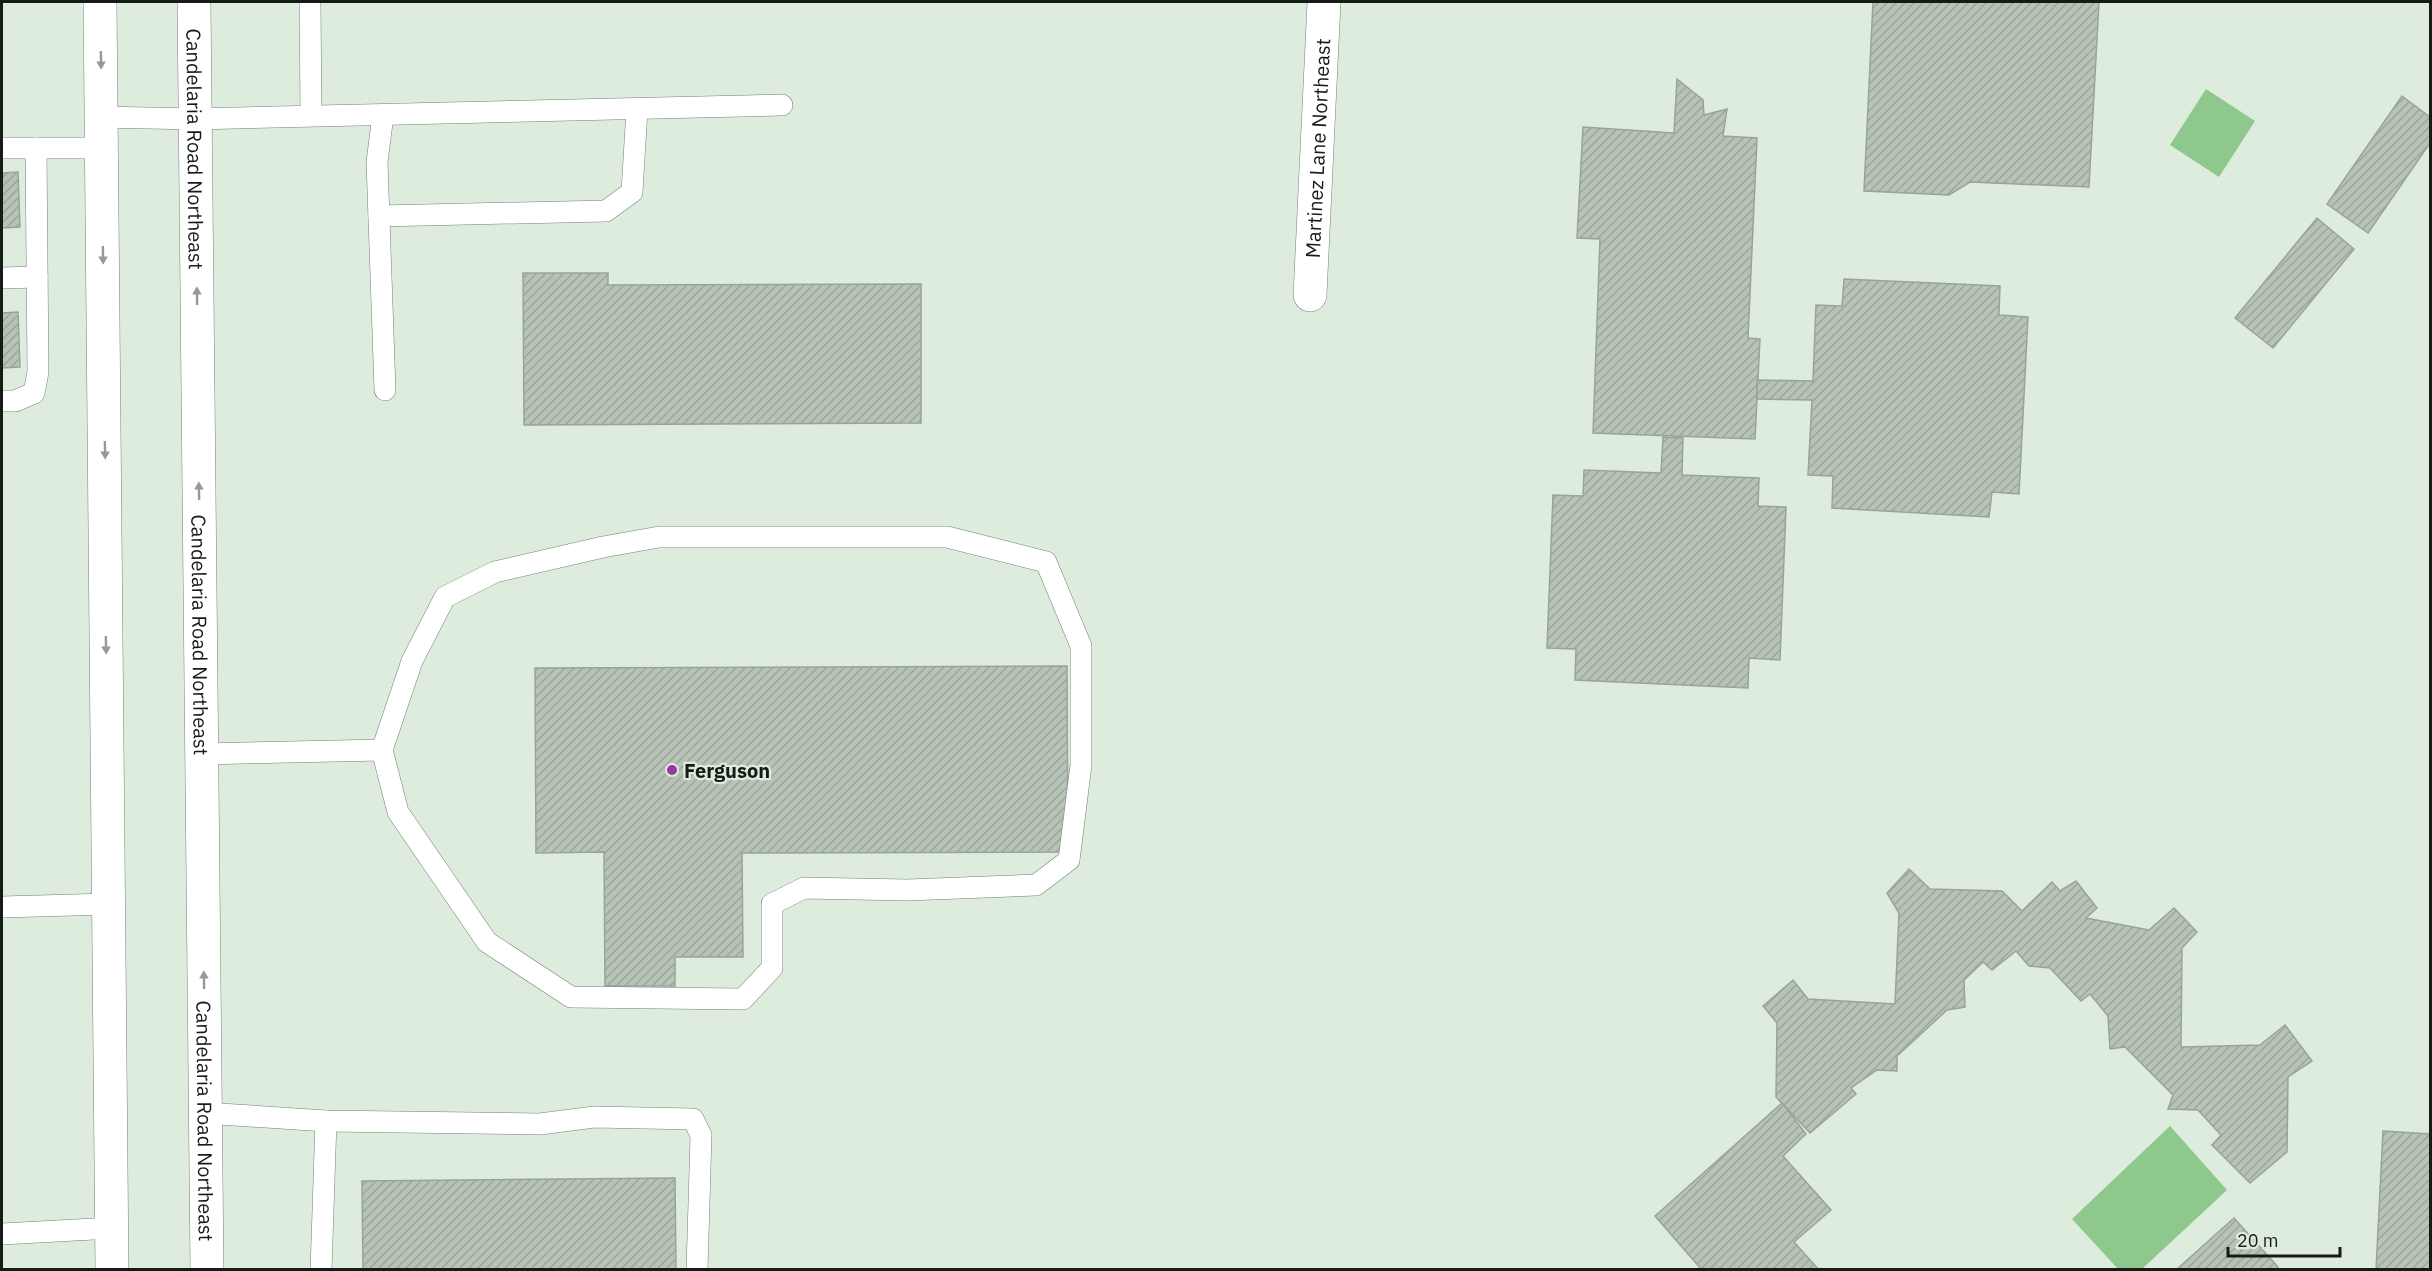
<svg xmlns="http://www.w3.org/2000/svg" width="2432" height="1271" font-family="'IBM Plex Sans',sans-serif">
<defs>
<pattern id="building-hatch" width="6" height="6" patternUnits="userSpaceOnUse" patternTransform="scale(1.5)"><rect width="6" height="6" fill="#b7c3b6"/><path d="M-1 1l2-2M0 6l6-6M5 7l2-2" fill="none" stroke="#9da79c"/></pattern>
</defs>
<rect width="100%" height="100%" fill="#deecde"/>
<g fill="#8fc88d">
<polygon points="2206,89 2255,121 2219,177 2170,145"/>
<polygon points="2170,1126 2227,1190 2142,1269 2118,1269 2072,1219"/>
</g>
<g fill="url(#building-hatch)" stroke="#98a497" stroke-width="1.5">
<polygon points="1873,2 2099,2 2089,187 1970,182 1949,195 1864,191"/>
<polygon points="1677,79 1703,100 1704,115 1727,109 1723,136 1757,138 1748,338 1760,339 1755,439 1593,433 1600,239 1577,238 1583,127 1674,133"/>
<polygon points="2402,96 2430,117 2430,143 2368,233 2327,204"/>
<polygon points="18,172 20,227 2,228 2,173"/>
<polygon points="2317,218 2354,249 2273,348 2235,318"/>
<polygon points="523,273 608,273 608,285 921,284 921,423 524,425"/>
<polygon points="1844,279 2000,286 1999,315 2028,317 2019,494 1992,492 1989,517 1832,508 1833,476 1808,475 1812,400 1757,399 1757,380 1813,381 1816,305 1842,306"/>
<polygon points="18,312 20,367 2,368 2,313"/>
<polygon points="1663,437 1683,438 1682,475 1759,478 1758,506 1786,507 1780,660 1749,658 1748,688 1575,680 1576,649 1547,648 1553,495 1583,496 1584,470 1661,473"/>
<polygon points="1067,666 1068,852 742,853 743,957 675,957 675,986 605,986 604,852 536,853 535,668"/>
<polygon points="1909,869 1930,889 2002,891 2022,911 2052,882 2060,891 2076,881 2097,908 2086,918 2149,930 2174,908 2197,932 2182,948 2181,1047 2260,1045 2285,1025 2312,1061 2288,1077 2287,1152 2250,1183 2212,1145 2221,1135 2198,1110 2168,1109 2173,1095 2125,1047 2110,1049 2108,1016 2090,994 2081,1001 2050,968 2029,966 2016,951 1992,970 1983,962 1964,980 1965,1007 1947,1010 1897,1056 1897,1071 1877,1070 1851,1088 1856,1094 1810,1133 1776,1097 1777,1023 1763,1006 1793,980 1808,999 1895,1004 1899,913 1887,893"/>
<polygon points="1782,1103 1806,1134 1783,1156 1831,1210 1794,1242 1819,1270 1702,1270 1655,1216"/>
<polygon points="2383,1131 2430,1134 2430,1270 2376,1270"/>
<polygon points="675,1178 676,1270 363,1270 362,1181"/>
<polygon points="2234,1218 2278,1267 2275,1270 2176,1270"/>
</g>
<g fill="none" stroke-linecap="round" stroke-linejoin="round">
<defs>
<g id="service">
<polyline points="310,2 311,115"/>
<polyline points="383,115 377,162 385,390"/>
<polyline points="101,117 195,119 782,105"/>
<polyline points="2,148 102,148"/>
<polyline points="379,216 606,211 632,192 637,109"/>
<polyline points="2,278 37,277"/>
<polyline points="2,401 15,401 34,393 38,372 36,148"/>
<polyline points="201,754 382,750 412,661 445,597 495,572 603,547 659,537 947,537 1046,562 1081,646 1081,765 1069,860 1036,885 907,890 804,888 772,904 772,968 743,999 571,997 487,942 398,812 382,750"/>
<polyline points="2,907 109,904"/>
<polyline points="205,1113 326,1121 474,1123 540,1124 594,1117 693,1119 701,1135 697,1270"/>
<polyline points="2,1234 112,1228"/>
<polyline points="321,1270 326,1121"/>
</g>
<g id="minor">
<path id="s1" d="M 1310,295 L 1324,2"/>
</g>
<g id="secondary">
<polyline points="100,2 112,1270"/>
<path id="s2" d="M 194,2 L 207,1270"/>
</g>
</defs>
<use href="#service" stroke="#758074" stroke-width="22"/>
<use href="#minor" stroke="#758074" stroke-width="34"/>
<use href="#secondary" stroke="#758074" stroke-width="34"/>
<use href="#service" stroke="#fff" stroke-width="21"/>
<use href="#minor" stroke="#fff" stroke-width="33"/>
<use href="#secondary" stroke="#fff" stroke-width="33"/>
</g>
<defs><path id="oneway-solid" d="M-6-.8H1V-3.2L6.5 0L1 3.2V.8H-6Z" transform="scale(1.5)"/></defs>
<g fill="#979897">
<use href="#oneway-solid" transform="translate(101 60) rotate(89)"/>
<use href="#oneway-solid" transform="translate(103 255) rotate(89)"/>
<use href="#oneway-solid" transform="translate(197 296) rotate(-91)"/>
<use href="#oneway-solid" transform="translate(105 450) rotate(89)"/>
<use href="#oneway-solid" transform="translate(199 491) rotate(-91)"/>
<use href="#oneway-solid" transform="translate(106 645) rotate(89)"/>
<use href="#oneway-solid" transform="translate(204 980) rotate(-91)"/>
</g>
<circle fill="#9738a1" stroke="#deecde" stroke-width="2" cx="672" cy="770" r="6"/>
<g text-anchor="middle" dominant-baseline="central" stroke-width="4.5" stroke-linejoin="round" paint-order="stroke">
<g font-size="20" fill="#171b17" stroke="#deecde">
<text stroke="none"><textPath href="#s1" startOffset="147">Martinez Lane Northeast</textPath></text>
<text stroke="none"><textPath href="#s2" startOffset="147">Candelaria Road Northeast</textPath></text>
<text stroke="none"><textPath href="#s2" startOffset="633">Candelaria Road Northeast</textPath></text>
<text stroke="none"><textPath href="#s2" startOffset="1119">Candelaria Road Northeast</textPath></text>
</g>
<g font-size="20" font-weight="bold" fill="#171b17" stroke="#deecde" text-anchor="start">
<text x="684" y="770">Ferguson</text>
</g>
</g>
<rect width="2432" height="1271" fill="none" stroke="#171b17" stroke-width="6"/>
<path d="M2228 1247v9h112v-9" fill="none" stroke="#171b17" stroke-width="3"/>
<text x="2237" y="1247" font-size="18" fill="#171b17" stroke="#deecde" stroke-width="4.5" paint-order="stroke">20 m</text>
</svg>
